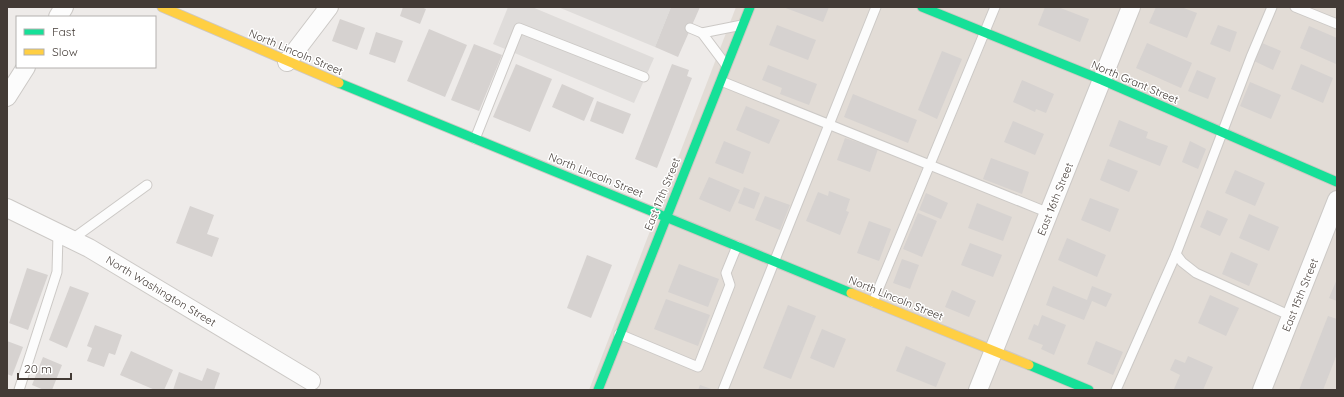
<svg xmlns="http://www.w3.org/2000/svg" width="1344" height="397" font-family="Quicksand,sans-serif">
<rect width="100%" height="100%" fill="#eeebe9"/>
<polygon fill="#e2dcd6" points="736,7 1337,7 1337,390 589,390"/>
<g fill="#dfdcda">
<polygon points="508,7 532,7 654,58 634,103 493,44"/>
<polygon points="558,7 671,7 655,47"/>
</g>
<g fill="#d6d2d0">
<polygon points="403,7 421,7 426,9 420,24 400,16"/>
<polygon points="671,7 700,7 678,57 655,47"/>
<polygon points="783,7 829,7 823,22"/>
<polygon points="1045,7 1058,7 1089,19 1080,42 1038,25"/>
<polygon points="1156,7 1181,7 1197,13 1187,38 1149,23"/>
<polygon points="340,19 365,28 357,50 332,41"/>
<polygon points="777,25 816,40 808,60 769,45"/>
<polygon points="1218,25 1237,32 1230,52 1210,44"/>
<polygon points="1309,26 1337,38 1336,64 1300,48"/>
<polygon points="429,29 467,45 445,97 407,81"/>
<polygon points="376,32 403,41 395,63 369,54"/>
<polygon points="1147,43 1192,63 1181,88 1136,68"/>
<polygon points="1262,43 1281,51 1273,70 1254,61"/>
<polygon points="474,44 502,55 479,111 451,100"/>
<polygon points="942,51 962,59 937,119 918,110"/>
<polygon points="516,64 552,79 530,132 493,117"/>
<polygon points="672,64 689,70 687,76 692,78 657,168 635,159"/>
<polygon points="1301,64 1333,78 1323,103 1291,89"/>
<polygon points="768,65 817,84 809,105 780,94 782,88 762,80"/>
<polygon points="1197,70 1216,78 1208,99 1188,91"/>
<polygon points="1022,80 1054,94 1046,113 1036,109 1035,112 1013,102"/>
<polygon points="1250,82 1281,95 1271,119 1240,106"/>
<polygon points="562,84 594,98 584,121 552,107"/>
<polygon points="853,94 917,120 908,143 844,117"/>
<polygon points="597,101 631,114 623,134 590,121"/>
<polygon points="746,106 780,120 769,144 736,130"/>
<polygon points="1119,120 1148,132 1146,138 1168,146 1160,166 1109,146"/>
<polygon points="1013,121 1044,134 1035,155 1004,142"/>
<polygon points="845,138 878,149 870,172 837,160"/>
<polygon points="724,141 751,152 743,174 715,163"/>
<polygon points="1190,141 1206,149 1198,169 1182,162"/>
<polygon points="991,158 1029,172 1022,194 983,179"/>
<polygon points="1108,159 1138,171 1129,192 1100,180"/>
<polygon points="1235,170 1265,183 1255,206 1225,193"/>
<polygon points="709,177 740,190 730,212 699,199"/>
<polygon points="744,187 760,193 754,209 738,203"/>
<polygon points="829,191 850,199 846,211 849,212 840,235 806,221 818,192 828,196"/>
<polygon points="926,193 948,203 941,219 919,210"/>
<polygon points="765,196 790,205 780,230 755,220"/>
<polygon points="1090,198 1119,209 1110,232 1081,220"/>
<polygon points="977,203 1012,217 1003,241 968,228"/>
<polygon points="190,206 214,215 207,234 219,238 212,257 176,243"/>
<polygon points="1207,210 1228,219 1220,236 1200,227"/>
<polygon points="918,213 937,221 922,257 903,249"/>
<polygon points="1249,214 1279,227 1269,251 1239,238"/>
<polygon points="869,221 891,229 879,261 857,253"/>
<polygon points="1067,238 1106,255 1097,277 1058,260"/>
<polygon points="970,243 1002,255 993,277 961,265"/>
<polygon points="1231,252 1258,264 1249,286 1222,274"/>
<polygon points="587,255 612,265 591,318 567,308"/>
<polygon points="902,259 919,265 910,289 893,283"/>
<polygon points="679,264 719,279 708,307 668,292"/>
<polygon points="27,268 48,275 28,330 9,323"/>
<polygon points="1337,279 1337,301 1329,298"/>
<polygon points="70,286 89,293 67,348 49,340"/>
<polygon points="1053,286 1087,300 1092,286 1112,294 1106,307 1092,301 1084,320 1046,305"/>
<polygon points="952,290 976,301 969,317 945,307"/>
<polygon points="1210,295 1239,308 1226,336 1198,323"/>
<polygon points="666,299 710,315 698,346 654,329"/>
<polygon points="788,305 816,316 791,379 763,368"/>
<polygon points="1042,315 1066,325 1054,355 1041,349 1043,345 1028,339 1034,324 1038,326"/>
<polygon points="1328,316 1337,319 1337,354 1323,390 1299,390"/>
<polygon points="95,325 122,335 115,355 109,353 104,367 87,361 92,348 87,346"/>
<polygon points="822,329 846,339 834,368 810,358"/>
<polygon points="7,341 23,347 12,376 7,374"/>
<polygon points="1096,341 1123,352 1113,375 1087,364"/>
<polygon points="906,346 946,363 936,387 896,371"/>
<polygon points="131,351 173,370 164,390 155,390 120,375"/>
<polygon points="1188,356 1213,367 1203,390 1174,389 1180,375 1170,370 1175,359 1185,363"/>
<polygon points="43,357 62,365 52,390 44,390 32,385"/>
<polygon points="207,368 220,373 214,390 173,390 179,372 202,381"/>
<polygon points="700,385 714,390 698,390"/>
</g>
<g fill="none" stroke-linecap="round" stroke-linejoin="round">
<defs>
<g id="lane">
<polyline points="1272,7 1251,57 1176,254 1182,262 1196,273 1291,316"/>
<polyline points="1295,7 1337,24"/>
<polyline points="690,28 702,33"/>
<polyline points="726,65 702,33 742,25"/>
<polyline points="721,81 1049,213"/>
<polyline points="475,139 519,28 644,77"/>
<polyline points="71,240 147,185"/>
<polyline points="873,302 995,7"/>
<polyline points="619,334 698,367 730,285 726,273 737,246"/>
<polyline points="19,390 57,272 58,234"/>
<polyline points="723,390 876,7"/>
<polyline points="1116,390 1176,254"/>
</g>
<g id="street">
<polyline points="58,17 64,7"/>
<polyline points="287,62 329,7"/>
<polyline points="7,97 26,67"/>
<polyline points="7,208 89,248 311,381"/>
<polyline points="978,390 1131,7"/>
<polyline points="1262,390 1337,200"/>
</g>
<g id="fast">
<polyline points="922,7 1102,80 1337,182"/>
<polyline points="339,83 851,293"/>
<polyline points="1029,365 1089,390"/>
<polyline points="598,390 750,7"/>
</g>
<g id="slow">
<polyline points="162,7 339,83"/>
<polyline points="851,293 1029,365"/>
</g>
</defs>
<use href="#lane" stroke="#ccc9c6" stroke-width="11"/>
<use href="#street" stroke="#ccc9c6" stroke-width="20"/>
<use href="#fast" stroke="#cec8c2" stroke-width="11"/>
<use href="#slow" stroke="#cec8c2" stroke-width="11"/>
<use href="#lane" stroke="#fcfcfc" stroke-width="9"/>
<use href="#street" stroke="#fcfcfc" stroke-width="18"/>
<use href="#fast" stroke="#16e098" stroke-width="9"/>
<use href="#slow" stroke="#ffcf43" stroke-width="9"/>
</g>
<g text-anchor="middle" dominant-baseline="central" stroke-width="3" stroke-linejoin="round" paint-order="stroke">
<g font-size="11" fill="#433b36" stroke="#fff">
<text transform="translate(296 52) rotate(23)">North Lincoln Street</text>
<text transform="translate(1135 82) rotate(23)">North Grant Street</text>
<text transform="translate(596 175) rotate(22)">North Lincoln Street</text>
<text transform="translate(662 194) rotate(-68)">East 17th Street</text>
<text transform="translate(1055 199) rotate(-68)">East 16th Street</text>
<text transform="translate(161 291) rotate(31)">North Washington Street</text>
<text transform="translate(1300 295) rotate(-68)">East 15th Street</text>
<text transform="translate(896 298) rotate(22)">North Lincoln Street</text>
</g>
</g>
<rect width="1344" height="397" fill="none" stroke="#433b36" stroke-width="16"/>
<rect x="16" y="16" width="140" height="52" fill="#ffffff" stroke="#b4b1af"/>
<rect x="24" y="29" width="20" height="6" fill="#16e098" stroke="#b4b1af"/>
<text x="52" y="36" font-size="12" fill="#433b36">Fast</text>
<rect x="24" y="49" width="20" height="6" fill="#ffcf43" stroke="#b4b1af"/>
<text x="52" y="56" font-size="12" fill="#433b36">Slow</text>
<path d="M18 373v6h53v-6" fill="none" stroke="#433b36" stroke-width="2"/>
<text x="24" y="373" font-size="12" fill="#433b36" stroke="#ffffff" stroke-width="3" paint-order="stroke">20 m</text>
</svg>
